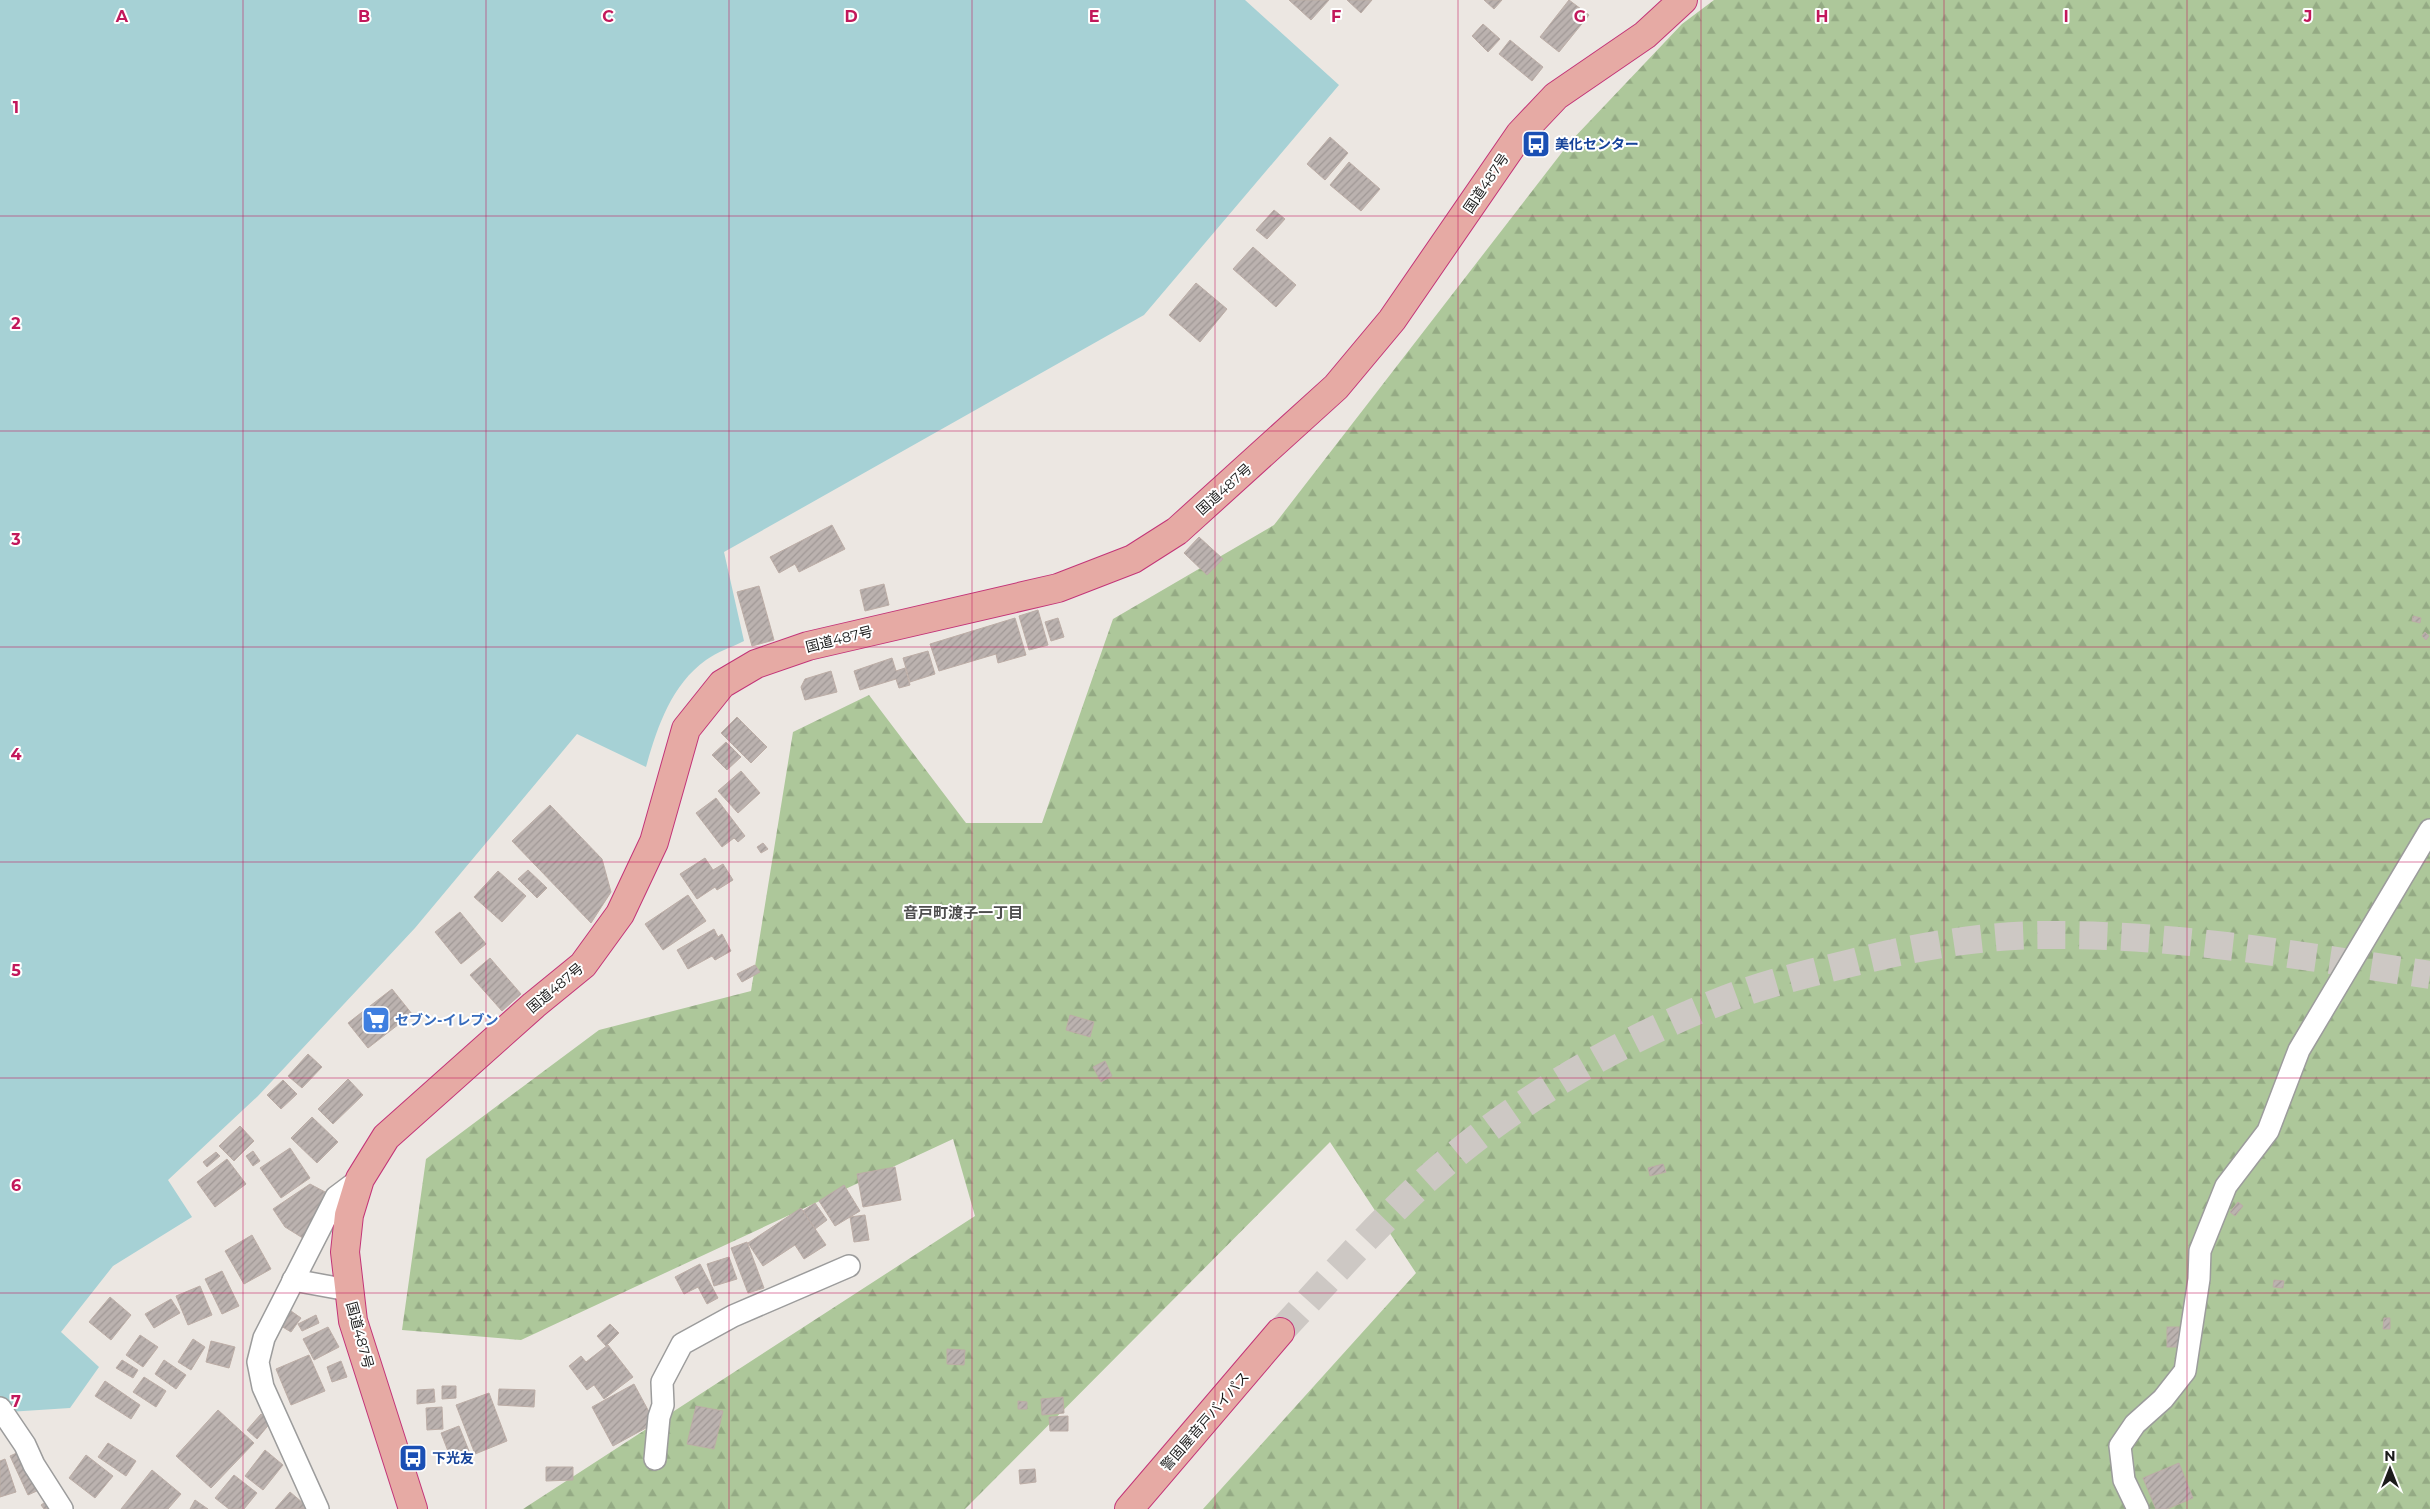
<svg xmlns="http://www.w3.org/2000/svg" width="2430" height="1509" font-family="Montserrat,'Noto Sans JP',sans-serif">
<defs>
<pattern id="forest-firs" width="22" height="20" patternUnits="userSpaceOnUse" patternTransform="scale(1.25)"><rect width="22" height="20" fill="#adc79a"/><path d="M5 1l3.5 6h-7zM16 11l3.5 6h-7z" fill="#94aa84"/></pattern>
<pattern id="building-hatch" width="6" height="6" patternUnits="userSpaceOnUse" patternTransform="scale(1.25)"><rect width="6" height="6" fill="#bbb2af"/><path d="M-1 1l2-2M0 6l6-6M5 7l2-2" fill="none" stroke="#a09896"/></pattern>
</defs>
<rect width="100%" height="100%" fill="#ece7e2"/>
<polygon fill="url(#forest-firs)" points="1714,0 2430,0 2430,1509 1203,1509 1416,1273 1330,1142 965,1509 523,1509 975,1216 953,1139 521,1340 402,1330 426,1159 599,1030 751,991 793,732 869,695 966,823 1042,823 1113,619 1274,525 1570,142 1682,24"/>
<path fill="#a6d1d5" d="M 0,0 L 1245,0 L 1339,85 L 1144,315 L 724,552 L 744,641 C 732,647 717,652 706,660 C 671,685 657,728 646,767 L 577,734 L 415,928 L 258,1096 L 168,1180 L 192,1217 L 113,1266 L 61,1332 L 99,1367 L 70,1408 L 8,1412 L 0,1399 Z"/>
<g fill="url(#building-hatch)" stroke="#bcada6">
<polygon points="1289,0 1329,0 1311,20"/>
<polygon points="1347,0 1372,0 1361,13"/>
<polygon points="1484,0 1502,0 1494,9"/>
<polygon points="1569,0 1589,15 1559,52 1540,37"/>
<polygon points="1483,24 1500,39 1488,52 1472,36"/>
<polygon points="1510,40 1543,67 1532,81 1499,54"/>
<polygon points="1330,137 1348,153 1325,180 1307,164"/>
<polygon points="1349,162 1380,189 1361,211 1330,185"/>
<polygon points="1274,210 1285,219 1267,239 1256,230"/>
<polygon points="1253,247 1296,285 1276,307 1233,269"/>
<polygon points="1196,283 1227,309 1200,342 1169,315"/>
<polygon points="832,525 845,549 799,572 795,564 779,573 770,557"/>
<polygon points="1199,537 1223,559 1207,575 1184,553"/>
<polygon points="884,584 889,605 865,611 860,590"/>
<polygon points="759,586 774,640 752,646 737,592"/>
<polygon points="1038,610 1048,645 1029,650 1019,616"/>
<polygon points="2413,616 2421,618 2420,623 2412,621"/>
<polygon points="1015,618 1026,655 998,663 996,654 939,671 930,644"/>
<polygon points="1058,618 1064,637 1051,641 1045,622"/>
<polygon points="2425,632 2429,636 2426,640 2422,636"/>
<polygon points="928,651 935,674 910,682 903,658"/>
<polygon points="892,658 896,671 905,668 910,685 899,688 896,679 860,690 854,671"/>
<polygon points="831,671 837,692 805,700 801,687 805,679"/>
<polygon points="737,717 767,747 751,763 721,733"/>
<polygon points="726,742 741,757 727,770 712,755"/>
<polygon points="741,771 760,793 738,813 718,791"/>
<polygon points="716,798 745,836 738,842 734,838 722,847 696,813"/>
<polygon points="550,805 602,859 611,892 591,923 512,841"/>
<polygon points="763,843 768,849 761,853 757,847"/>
<polygon points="705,858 713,870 723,864 733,880 717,890 715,887 697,899 680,874"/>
<polygon points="528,870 547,888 537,898 518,879"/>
<polygon points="498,871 526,896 502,922 474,897"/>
<polygon points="688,895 706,921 663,950 645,924"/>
<polygon points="460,912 486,944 461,964 435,932"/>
<polygon points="714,929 718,937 722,934 731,951 715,960 712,956 688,969 677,950"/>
<polygon points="490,958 521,994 502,1011 470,975"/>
<polygon points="755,965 760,972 742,982 737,974"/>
<polygon points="392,989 412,1014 368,1048 348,1023"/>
<polygon points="1070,1015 1094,1022 1090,1037 1066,1030"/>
<polygon points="308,1054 322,1067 302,1088 288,1076"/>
<polygon points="1105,1061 1112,1076 1101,1082 1093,1067"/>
<polygon points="348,1079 363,1095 333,1124 318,1109"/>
<polygon points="283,1080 297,1094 281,1109 267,1095"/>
<polygon points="312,1117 338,1142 317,1163 291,1138"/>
<polygon points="240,1126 254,1141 234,1161 219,1146"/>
<polygon points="290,1148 310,1178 281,1198 260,1168"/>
<polygon points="253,1151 260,1161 253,1166 246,1156"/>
<polygon points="216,1152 220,1156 207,1167 203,1162"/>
<polygon points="227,1159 246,1184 215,1207 197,1182"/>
<polygon points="1663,1164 1666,1172 1650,1176 1648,1168"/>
<polygon points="895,1167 901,1200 863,1207 857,1174"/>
<polygon points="310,1184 327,1193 306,1240 285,1227 273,1209"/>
<polygon points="844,1185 860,1211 835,1226 819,1201"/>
<polygon points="2238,1202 2243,1206 2235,1216 2230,1212"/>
<polygon points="815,1203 827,1220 815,1229 803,1211"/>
<polygon points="801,1208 826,1245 804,1259 795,1245 763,1266 748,1243"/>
<polygon points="865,1215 869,1240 854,1242 850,1217"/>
<polygon points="252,1235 271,1269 244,1284 225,1251"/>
<polygon points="747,1242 764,1288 748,1293 731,1248"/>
<polygon points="729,1257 737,1279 714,1286 707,1264"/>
<polygon points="700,1264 718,1298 707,1304 698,1287 684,1294 675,1277"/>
<polygon points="222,1271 239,1306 222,1314 205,1279"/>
<polygon points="2274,1280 2284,1281 2283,1288 2273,1287"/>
<polygon points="200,1286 212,1315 188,1325 176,1296"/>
<polygon points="110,1297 131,1315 111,1340 89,1322"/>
<polygon points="171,1299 180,1313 154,1328 145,1314"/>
<polygon points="291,1311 301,1318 291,1332 281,1326"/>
<polygon points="316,1315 319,1323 302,1331 298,1324"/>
<polygon points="2384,1318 2390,1318 2390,1329 2383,1329"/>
<polygon points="610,1324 619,1333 606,1346 597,1336"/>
<polygon points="328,1327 339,1347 314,1360 303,1339"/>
<rect x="2167" y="1327" width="12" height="20"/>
<polygon points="140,1335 158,1347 143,1367 126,1355"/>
<polygon points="193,1339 205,1347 191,1370 178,1362"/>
<polygon points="211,1341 235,1347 229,1368 206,1362"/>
<polygon points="608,1345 633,1377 604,1399 594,1385 587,1390 569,1366 581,1356 586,1362"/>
<polygon points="947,1349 965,1350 964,1365 947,1364"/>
<polygon points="309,1355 325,1391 291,1405 276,1369"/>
<polygon points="122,1360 138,1370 133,1378 116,1368"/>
<polygon points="164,1360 186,1375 176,1389 155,1374"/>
<polygon points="341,1361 347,1377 332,1382 327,1367"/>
<polygon points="144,1377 166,1391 156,1407 133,1392"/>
<polygon points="105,1381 140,1405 131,1419 95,1396"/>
<polygon points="634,1384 655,1423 613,1446 592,1407"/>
<polygon points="442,1386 456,1386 456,1398 442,1399"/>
<polygon points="434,1389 435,1402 417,1404 417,1390"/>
<polygon points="499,1389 535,1390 534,1407 498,1405"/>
<polygon points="489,1393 507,1441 475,1454 456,1405"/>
<polygon points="1063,1397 1064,1413 1042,1415 1041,1399"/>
<polygon points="1018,1401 1027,1402 1027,1409 1018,1409"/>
<polygon points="696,1406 723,1411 714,1449 687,1444"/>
<polygon points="442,1407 443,1429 427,1430 426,1408"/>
<polygon points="218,1410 254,1443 211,1488 176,1456"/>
<polygon points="261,1414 271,1422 257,1439 247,1430"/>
<polygon points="1068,1416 1068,1431 1050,1431 1049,1417"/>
<polygon points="459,1426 471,1456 453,1464 441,1433"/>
<polygon points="108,1443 136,1461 126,1476 98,1457"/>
<polygon points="265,1450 283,1465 263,1490 245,1476"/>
<polygon points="21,1451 39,1490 28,1495 10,1456"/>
<polygon points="86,1455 113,1476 95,1498 69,1478"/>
<polygon points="5,1459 16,1492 0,1497 0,1461"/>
<polygon points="2179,1463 2193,1498 2167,1509 2156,1509 2143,1478"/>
<polygon points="546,1467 573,1467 573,1480 546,1481"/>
<polygon points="1035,1469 1036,1482 1020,1484 1019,1470"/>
<polygon points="152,1470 181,1494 168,1509 121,1509"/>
<polygon points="234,1475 257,1493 244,1509 229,1509 215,1498"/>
<polygon points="290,1492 310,1509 275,1509"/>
<polygon points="50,1499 56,1509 44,1509 41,1505"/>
<polygon points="195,1500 208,1509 190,1509"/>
</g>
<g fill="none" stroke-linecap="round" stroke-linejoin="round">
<path stroke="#cdc8c4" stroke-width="28" stroke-dasharray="28 14" stroke-linecap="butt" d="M 1280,1332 C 1324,1285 1366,1236 1413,1192 C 1499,1111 1606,1047 1716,1003 C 1759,985 1806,974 1851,963 C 1915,947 1982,935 2047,935 C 2176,934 2303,956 2430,975"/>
<defs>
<g id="minor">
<polyline points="293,1280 348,1290"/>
<polyline points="0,1408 25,1445 34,1465 62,1509"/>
<polyline points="655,1459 659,1417 663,1405 662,1382 682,1344 733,1316 849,1266"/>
<polyline points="318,1509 263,1387 258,1362 264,1338 336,1197 360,1179"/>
<polyline points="2138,1509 2124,1480 2120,1446 2135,1424 2163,1399 2185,1371 2199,1279 2200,1251 2226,1186 2268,1131 2299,1050 2430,830"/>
</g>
<g id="trunk">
<polyline points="413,1509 353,1321 345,1252 349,1215 360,1179 386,1137 534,1005 583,965 620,914 654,842 686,729 722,684 756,664 808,646 1058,588 1133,559 1177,531 1336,387 1392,320 1520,134 1556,96 1645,35 1683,0"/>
<polyline points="1129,1509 1280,1332"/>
</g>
</defs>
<use href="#minor" stroke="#9c9c9c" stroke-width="24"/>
<use href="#trunk" stroke="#c33578" stroke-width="30"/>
<use href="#minor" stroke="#fff" stroke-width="21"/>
<use href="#trunk" stroke="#e6aaa4" stroke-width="28"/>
</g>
<path fill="none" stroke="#c2185b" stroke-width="1" stroke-opacity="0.55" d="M 243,0 L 243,1509M 486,0 L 486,1509M 729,0 L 729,1509M 972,0 L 972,1509M 1215,0 L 1215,1509M 1458,0 L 1458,1509M 1701,0 L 1701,1509M 1944,0 L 1944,1509M 2187,0 L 2187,1509M 0,216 L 2430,216M 0,431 L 2430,431M 0,647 L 2430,647M 0,862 L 2430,862M 0,1078 L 2430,1078M 0,1293 L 2430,1293"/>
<defs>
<symbol id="bus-square" viewBox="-11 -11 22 22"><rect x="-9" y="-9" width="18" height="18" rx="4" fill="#1a4fb4" stroke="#fff"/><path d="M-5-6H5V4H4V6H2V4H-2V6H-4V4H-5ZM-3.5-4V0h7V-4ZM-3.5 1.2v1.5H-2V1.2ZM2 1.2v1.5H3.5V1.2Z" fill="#fff"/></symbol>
<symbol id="supermarket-square" viewBox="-11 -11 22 22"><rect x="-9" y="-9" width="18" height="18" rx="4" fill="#3f7fe0" stroke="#fff"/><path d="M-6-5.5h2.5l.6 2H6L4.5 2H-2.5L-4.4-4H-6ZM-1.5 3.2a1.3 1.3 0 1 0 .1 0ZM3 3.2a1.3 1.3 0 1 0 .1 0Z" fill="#fff"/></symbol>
</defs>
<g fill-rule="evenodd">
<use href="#bus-square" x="1520" y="128" width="32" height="32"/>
<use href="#supermarket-square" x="360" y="1004" width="32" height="32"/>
<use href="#bus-square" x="397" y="1442" width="32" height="32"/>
</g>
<g text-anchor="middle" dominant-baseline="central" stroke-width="4" stroke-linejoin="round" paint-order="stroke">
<g font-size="14" font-weight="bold" fill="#164399" stroke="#fff" text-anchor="start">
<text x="1555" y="144">美化センター</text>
<text x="432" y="1458">下光友</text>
</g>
<g font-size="14" fill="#1b1b1b" stroke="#fff">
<text transform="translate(1486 183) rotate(-56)">国道487号</text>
<text transform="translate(1224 489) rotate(-42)">国道487号</text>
<text transform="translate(839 639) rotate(-14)">国道487号</text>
<text transform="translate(555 988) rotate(-40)">国道487号</text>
<text transform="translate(360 1335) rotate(75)">国道487号</text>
<text transform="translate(1205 1421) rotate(-49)">警固屋音戸バイパス</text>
</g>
<g font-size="14" font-weight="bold" fill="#366cbe" stroke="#fff" text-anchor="start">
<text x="395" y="1020">セブン-イレブン</text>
</g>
<g font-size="15" font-weight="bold" fill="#4e4e4e" stroke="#fff">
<text x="963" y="912">音戸町渡子一丁目</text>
</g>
</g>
<g font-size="16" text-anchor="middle" font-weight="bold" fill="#c2185b" stroke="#fff" stroke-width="4" stroke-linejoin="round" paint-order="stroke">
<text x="122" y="22">A</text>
<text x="364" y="22">B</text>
<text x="608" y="22">C</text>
<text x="851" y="22">D</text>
<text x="1094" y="22">E</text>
<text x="1336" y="22">F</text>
<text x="1580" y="22">G</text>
<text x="1822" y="22">H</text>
<text x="2066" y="22">I</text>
<text x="2308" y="22">J</text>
<text x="16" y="113">1</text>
<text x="16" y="329">2</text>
<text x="16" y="545">3</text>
<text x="16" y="760">4</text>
<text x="16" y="976">5</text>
<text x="16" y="1191">6</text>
<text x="16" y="1407">7</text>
</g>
<g transform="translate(2390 1469)" stroke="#ffffff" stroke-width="4" paint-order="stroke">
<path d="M0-4L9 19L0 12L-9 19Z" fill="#1b1b1b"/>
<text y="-8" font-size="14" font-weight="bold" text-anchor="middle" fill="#1b1b1b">N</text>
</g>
</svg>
